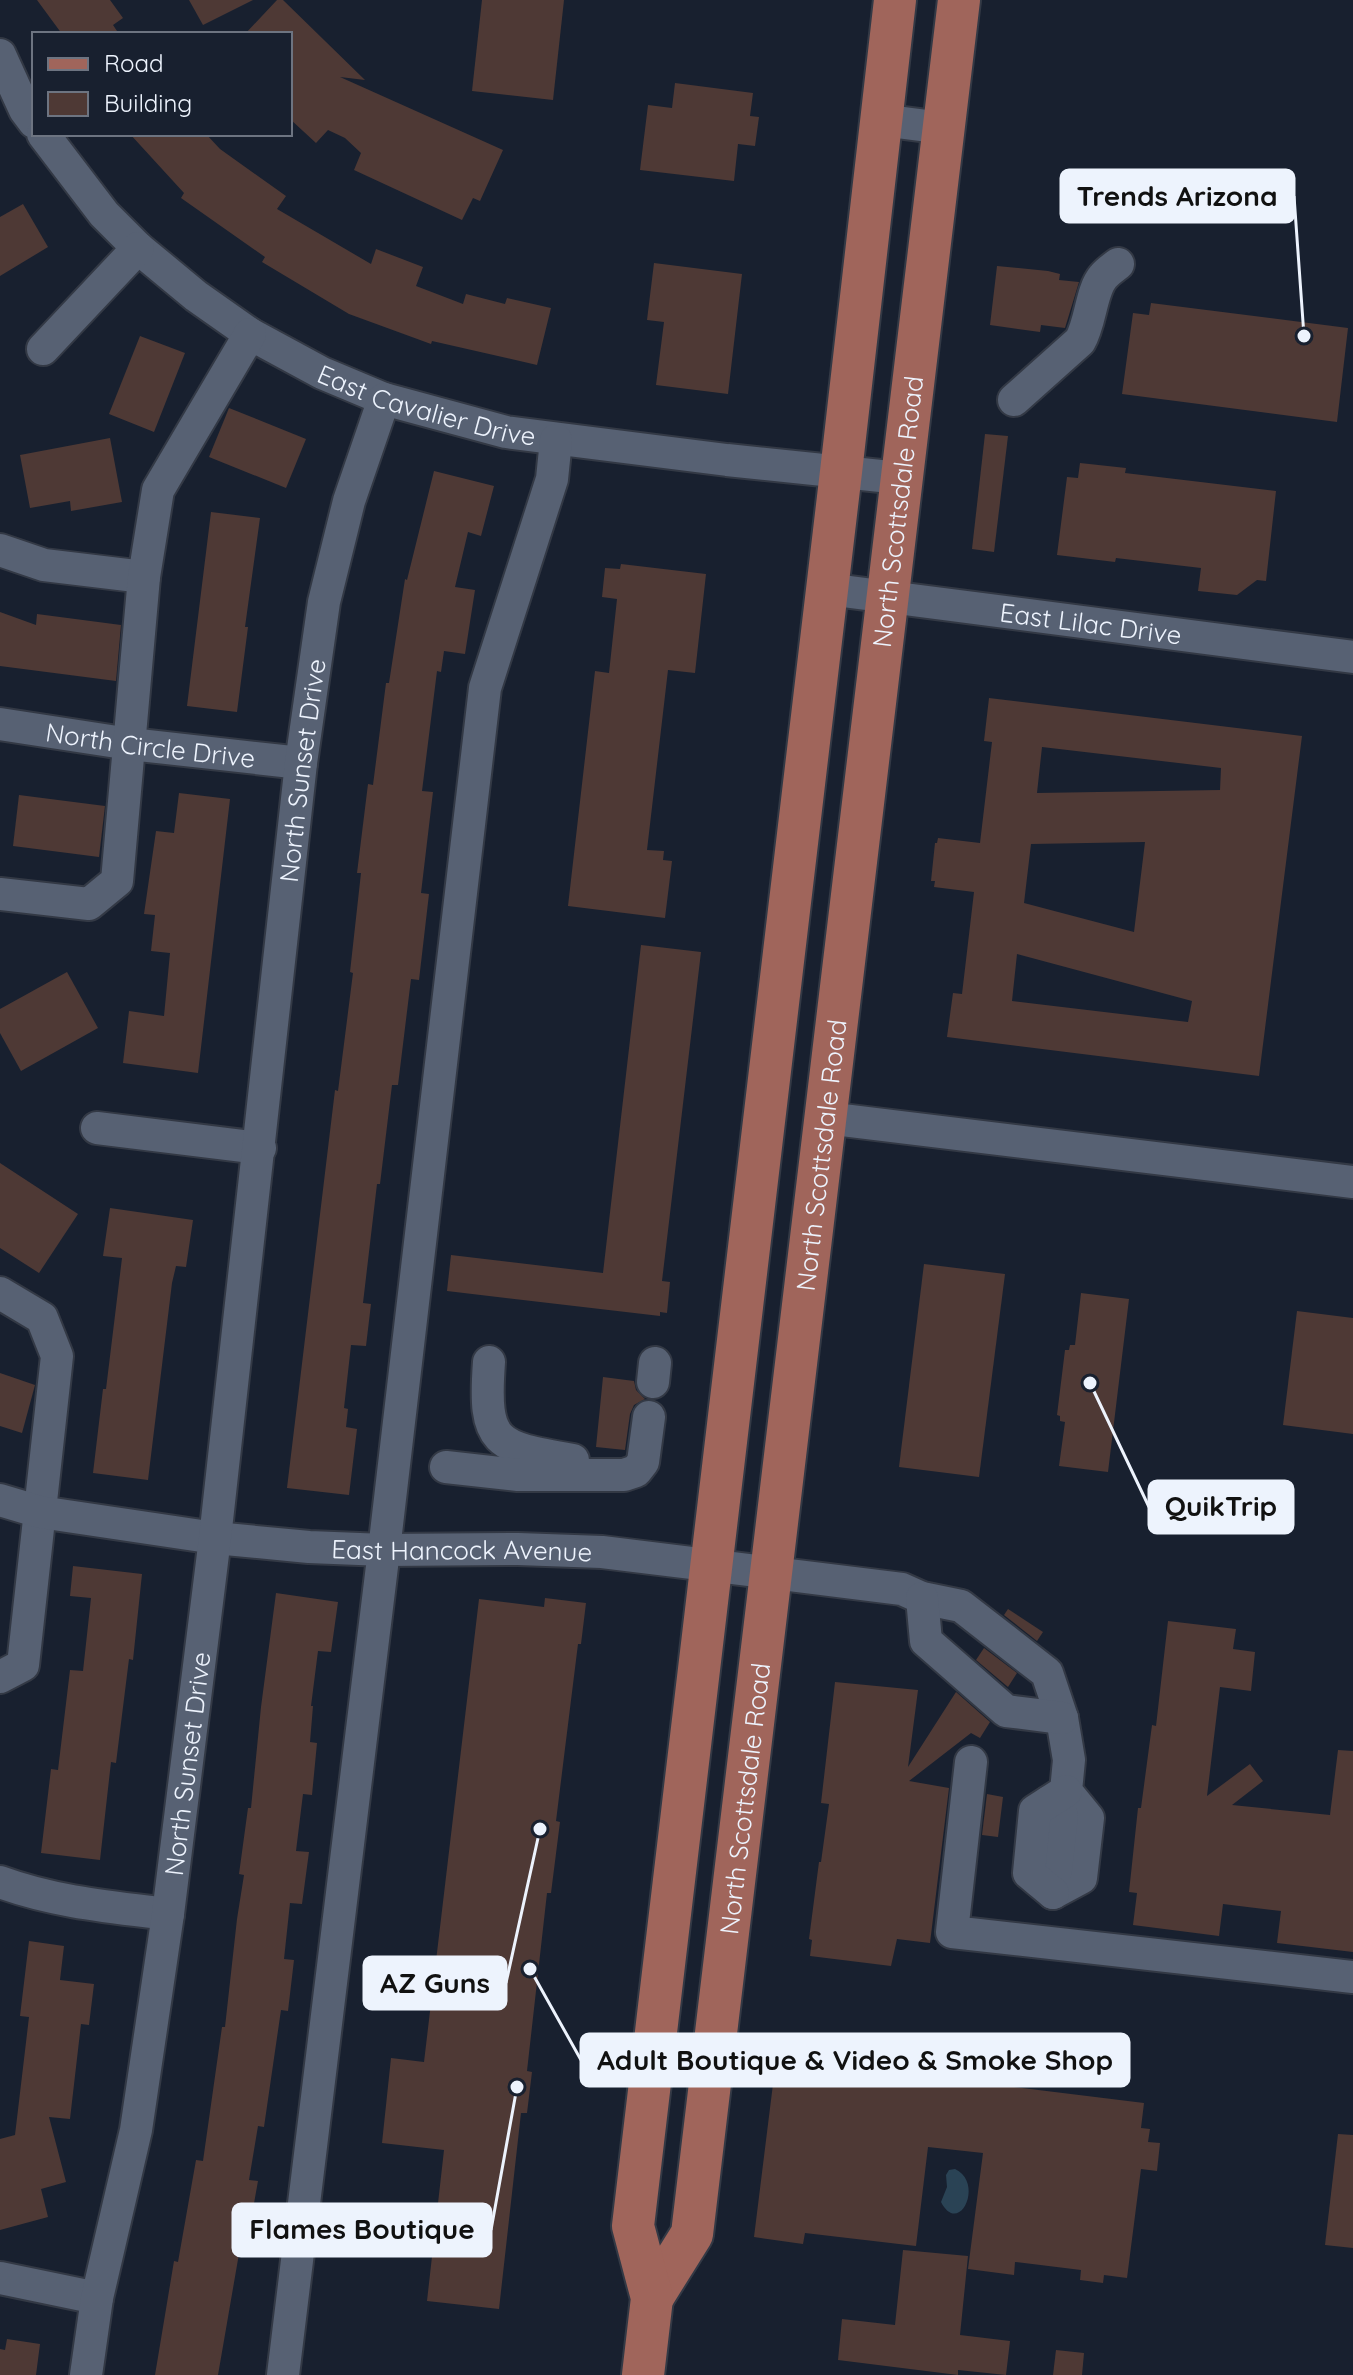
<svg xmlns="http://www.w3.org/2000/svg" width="1353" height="2375" font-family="Quicksand,sans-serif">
<rect width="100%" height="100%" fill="#18202f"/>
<path fill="#2a4355" d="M 955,2169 C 985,2183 959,2237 941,2202 L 947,2187 L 946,2175 L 949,2170 Z"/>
<g fill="#4e3935" fill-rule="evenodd">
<polygon points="37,0 110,0 123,18 113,25 119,34 62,34"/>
<polygon points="189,0 253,0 203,25"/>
<polygon points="277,0 283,0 365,80 340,77 503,150 480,201 473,198 462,220 354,170 361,153 345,138 328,130 316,143 290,119 290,34 245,34"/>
<polygon points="482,0 564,0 553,100 472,91"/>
<polygon points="675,83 753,93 750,116 759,117 755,146 738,144 734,181 640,170 648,105 672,108"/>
<polygon points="130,134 206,134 220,149 286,196 277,209 371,264 376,249 423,267 416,286 463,304 466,294 505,304 507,298 551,308 537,365 432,341 431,344 349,314 262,262 265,257 181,198 184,193"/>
<polygon points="23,204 48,247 0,276 0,217"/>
<polygon points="654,263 742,274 728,394 656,385 664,322 647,320"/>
<polygon points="997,266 1048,271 1060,274 1059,280 1079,282 1065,328 1041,325 1040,332 990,325"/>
<polygon points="1151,303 1348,328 1337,422 1122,394 1133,313 1149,315"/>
<polygon points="140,336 185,353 154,432 109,414"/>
<polygon points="229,408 306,439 286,488 209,457"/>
<polygon points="985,434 1008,436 994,552 972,549"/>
<polygon points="110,438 122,502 71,511 70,501 30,508 20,455"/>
<polygon points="1080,463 1126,468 1125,473 1276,491 1266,581 1257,580 1237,595 1198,591 1201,568 1116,558 1115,562 1057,555 1067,477 1078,478"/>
<polygon points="434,471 494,486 481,536 468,532 455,587 475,590 465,654 444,651 441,672 437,671 422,791 433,792 421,893 429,894 419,980 411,979 398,1085 392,1085 380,1184 377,1184 363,1303 371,1304 366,1346 351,1345 344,1408 348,1409 346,1427 357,1429 349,1495 287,1488 335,1090 338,1091 353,973 350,972 361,873 357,873 368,784 373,785 386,683 389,683 405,579 407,580"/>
<polygon points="211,512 260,518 245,627 248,627 237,712 187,706"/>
<polygon points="621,564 706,574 695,673 668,670 647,850 664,851 663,860 672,861 665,918 568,906 595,671 609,673 617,599 602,597 605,568 620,569"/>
<polygon points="0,612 36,625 37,614 121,625 116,681 0,666"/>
<path d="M 989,698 L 1302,736 L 1259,1076 L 947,1037 L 953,993 L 962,994 L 974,892 L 934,887 L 935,881 L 931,881 L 935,843 L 937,843 L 938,838 L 980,843 L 992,742 L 984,741 ZM 1042,747 L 1221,768 L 1220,790 L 1037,793 ZM 1145,842 L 1134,932 L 1024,903 L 1031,844 ZM 1017,954 L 1192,1001 L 1188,1022 L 1012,1001 Z"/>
<polygon points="179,793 230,799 198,1073 123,1063 129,1011 164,1016 170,953 151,951 155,915 144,914 156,831 174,833"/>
<polygon points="19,795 105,806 99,857 13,846"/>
<polygon points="641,945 701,952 662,1281 670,1282 667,1313 660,1312 660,1316 447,1291 451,1255 603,1273"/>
<polygon points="67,972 98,1028 21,1071 0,1033 0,1009"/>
<polygon points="0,1163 78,1214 39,1273 0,1248"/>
<polygon points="110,1208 193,1220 186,1267 176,1266 172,1283 148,1480 93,1473 103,1389 106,1389 122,1258 103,1256"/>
<polygon points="924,1264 1005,1274 979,1477 899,1467"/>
<polygon points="1081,1293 1129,1299 1108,1472 1059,1466 1065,1422 1060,1421 1060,1416 1057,1415 1065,1350 1069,1350 1070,1345 1075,1345"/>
<polygon points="1297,1311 1353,1318 1353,1434 1283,1425"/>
<polygon points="0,1373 35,1385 22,1433 0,1426"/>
<polygon points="603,1377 634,1381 636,1390 645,1399 634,1405 630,1414 625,1450 596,1447"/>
<polygon points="73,1566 142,1574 133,1660 129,1659 116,1763 111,1762 100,1860 41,1853 51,1769 58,1770 70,1670 83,1671 91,1598 70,1596"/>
<polygon points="276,1593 338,1602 331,1652 318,1651 311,1706 313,1706 310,1742 317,1743 312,1795 303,1794 296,1851 309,1852 302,1904 290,1903 284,1959 294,1960 288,2011 281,2010 264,2127 258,2126 249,2180 258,2181 251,2220 245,2219 218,2375 155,2375 174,2261 178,2262 196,2160 203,2161 222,2027 225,2027 237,1919 244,1875 239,1874 248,1808 251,1808 261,1707"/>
<polygon points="545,1598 586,1603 581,1644 578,1644 556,1821 560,1822 551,1893 547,1893 527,2071 532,2072 527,2113 521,2113 499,2309 427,2301 444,2150 382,2143 391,2058 424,2062 479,1599 544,1607"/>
<polygon points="1008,1609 1043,1632 1037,1641 1004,1615"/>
<polygon points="1168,1621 1236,1629 1233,1649 1255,1652 1251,1691 1220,1687 1207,1796 1250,1764 1263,1781 1232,1805 1330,1815 1338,1750 1353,1751 1353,1952 1277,1943 1281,1911 1223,1904 1219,1936 1133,1925 1137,1893 1129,1892 1138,1808 1141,1808 1152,1725 1156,1726"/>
<polygon points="984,1648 1017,1673 1008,1687 976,1660"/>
<polygon points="835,1682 918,1690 908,1767 956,1692 990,1722 980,1738 971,1733 909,1781 949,1788 930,1943 897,1939 891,1966 810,1956 812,1940 809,1939 819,1862 821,1862 829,1804 821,1803"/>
<polygon points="987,1794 1003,1797 998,1837 982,1835"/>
<polygon points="29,1941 64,1946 60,1980 94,1984 89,2025 81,2024 70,2119 49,2117 66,2182 41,2189 48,2217 0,2230 0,2139 15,2135 29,2017 20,2016"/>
<polygon points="839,2063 957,2078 957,2080 1144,2103 1141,2128 1150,2129 1148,2142 1160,2143 1157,2171 1141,2169 1127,2278 1104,2275 1103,2283 1080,2280 1081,2270 1015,2262 1014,2275 968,2269 983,2153 928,2147 916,2246 805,2233 803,2244 754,2237 774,2076 836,2083"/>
<polygon points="1338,2134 1353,2135 1353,2248 1325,2245"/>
<polygon points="903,2250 968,2256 960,2335 1010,2341 1006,2375 958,2370 958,2375 838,2360 842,2319 895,2325"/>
<polygon points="7,2339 40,2344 36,2375 0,2375 0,2349 5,2350"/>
<polygon points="1056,2350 1084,2353 1082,2375 1053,2375"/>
</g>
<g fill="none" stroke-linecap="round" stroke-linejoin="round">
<defs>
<g id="minor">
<polyline points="0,55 25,110 34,122"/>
<polyline points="881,120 943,128"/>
<path id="s1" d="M 43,134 L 104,214 L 138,248 L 196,296 L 250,334 L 322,373 L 384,399 L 506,432 L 727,460 L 900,478"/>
<polyline points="43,349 138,248"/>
<path d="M 1014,400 L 1080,341 C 1091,322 1091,291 1103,277 C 1107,272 1113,268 1118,264"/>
<polyline points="0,550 44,565 144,577"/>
<path id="s2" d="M 827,589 L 1353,657"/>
<path id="s3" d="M 0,724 L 130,744 L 301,763"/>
<polyline points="0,894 89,904 117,881 144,577 158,490 250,334"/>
<polyline points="826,1118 1353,1182"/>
<polyline points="97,1128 260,1148"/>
<polyline points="0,1293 42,1318 57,1356 23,1665 0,1677"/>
<path d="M 489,1362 C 483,1444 495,1447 573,1460"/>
<polyline points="653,1382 655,1363"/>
<polyline points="446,1467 518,1475 624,1475 636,1471 643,1462 649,1417"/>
<path id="s4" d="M 0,1500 L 40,1512 L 215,1538 L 309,1547 L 384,1550 L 518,1549 L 602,1552 L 902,1589 L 922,1598 L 961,1606 L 1047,1673 L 1062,1718 L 1069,1760 L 1066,1791 L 1088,1818 L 1081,1878 L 1053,1893"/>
<polyline points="922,1598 926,1641 1006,1711 1062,1718"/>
<polyline points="971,1762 952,1932 1353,1977"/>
<polyline points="1039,1881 1056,1870 1062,1816 1049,1802"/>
<path d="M 0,1882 C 54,1902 111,1907 168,1914"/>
<polyline points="1053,1893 1029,1873 1035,1811 1066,1791"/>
<polyline points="0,2278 97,2298"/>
<path id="s5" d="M 86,2375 L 97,2298 L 136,2130 L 168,1914 L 215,1538 L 301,763 L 324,602 L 349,501 L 384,399"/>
<polyline points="283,2375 384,1550 485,688 552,479 556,440"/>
</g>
<g id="major">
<path id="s6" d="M 652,2298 L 692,2234 C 782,1489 868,744 959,0"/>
<polyline points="643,2375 652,2298 633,2226 841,472 895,0"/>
</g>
</defs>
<use href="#minor" stroke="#333945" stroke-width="36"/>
<use href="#major" stroke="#333945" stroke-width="46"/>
<use href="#minor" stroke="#576173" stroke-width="32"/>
<use href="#major" stroke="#a0655b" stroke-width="42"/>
</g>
<g text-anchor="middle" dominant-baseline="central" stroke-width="7" stroke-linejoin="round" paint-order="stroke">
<g font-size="26" fill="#edf3fd" stroke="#18202f">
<text stroke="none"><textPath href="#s1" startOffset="482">East Cavalier Drive</textPath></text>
<text stroke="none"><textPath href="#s6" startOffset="1810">North Scottsdale Road</textPath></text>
<text stroke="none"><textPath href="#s2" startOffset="266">East Lilac Drive</textPath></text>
<text stroke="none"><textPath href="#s3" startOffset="152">North Circle Drive</textPath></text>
<text stroke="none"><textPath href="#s5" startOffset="1620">North Sunset Drive</textPath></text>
<text stroke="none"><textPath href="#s6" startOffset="1162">North Scottsdale Road</textPath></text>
<text stroke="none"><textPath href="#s4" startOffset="466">East Hancock Avenue</textPath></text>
<text stroke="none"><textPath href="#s5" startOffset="620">North Sunset Drive</textPath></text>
<text stroke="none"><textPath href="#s6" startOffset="514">North Scottsdale Road</textPath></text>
</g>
</g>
<path fill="none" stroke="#edf3fd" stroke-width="3" d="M1304 336L1294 196M1090 1383L1149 1507M540 1829L506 1983M530 1969L581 2060M517 2087L491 2230"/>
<g fill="#edf3fd" stroke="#18202f" stroke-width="3">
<circle cx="1304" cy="336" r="8"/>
<circle cx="1090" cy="1383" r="8"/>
<circle cx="540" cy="1829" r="8"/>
<circle cx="530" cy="1969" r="8"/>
<circle cx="517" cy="2087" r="8"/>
</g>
<g fill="#edf3fd" stroke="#edf3fd" stroke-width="3">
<rect x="1061" y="170" width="233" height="52" rx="8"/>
<rect x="1149" y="1481" width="144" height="52" rx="8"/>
<rect x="364" y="1957" width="142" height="52" rx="8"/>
<rect x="581" y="2034" width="548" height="52" rx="8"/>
<rect x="233" y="2204" width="258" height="52" rx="8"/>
</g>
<g font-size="28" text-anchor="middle" font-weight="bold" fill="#111">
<text x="1177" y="206">Trends Arizona</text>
<text x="1221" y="1516">QuikTrip</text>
<text x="435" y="1993">AZ Guns</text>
<text x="855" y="2070">Adult Boutique &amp; Video &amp; Smoke Shop</text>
<text x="362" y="2239">Flames Boutique</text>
</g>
<rect x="32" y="32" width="260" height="104" fill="#18202f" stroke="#6d7481" stroke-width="2"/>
<rect x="48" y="58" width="40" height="12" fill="#a0655b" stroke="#6d7481" stroke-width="2"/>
<text x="104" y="72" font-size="24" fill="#edf3fd">Road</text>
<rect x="48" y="92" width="40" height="24" fill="#4e3935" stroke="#6d7481" stroke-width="2"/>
<text x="104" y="112" font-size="24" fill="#edf3fd">Building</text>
</svg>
